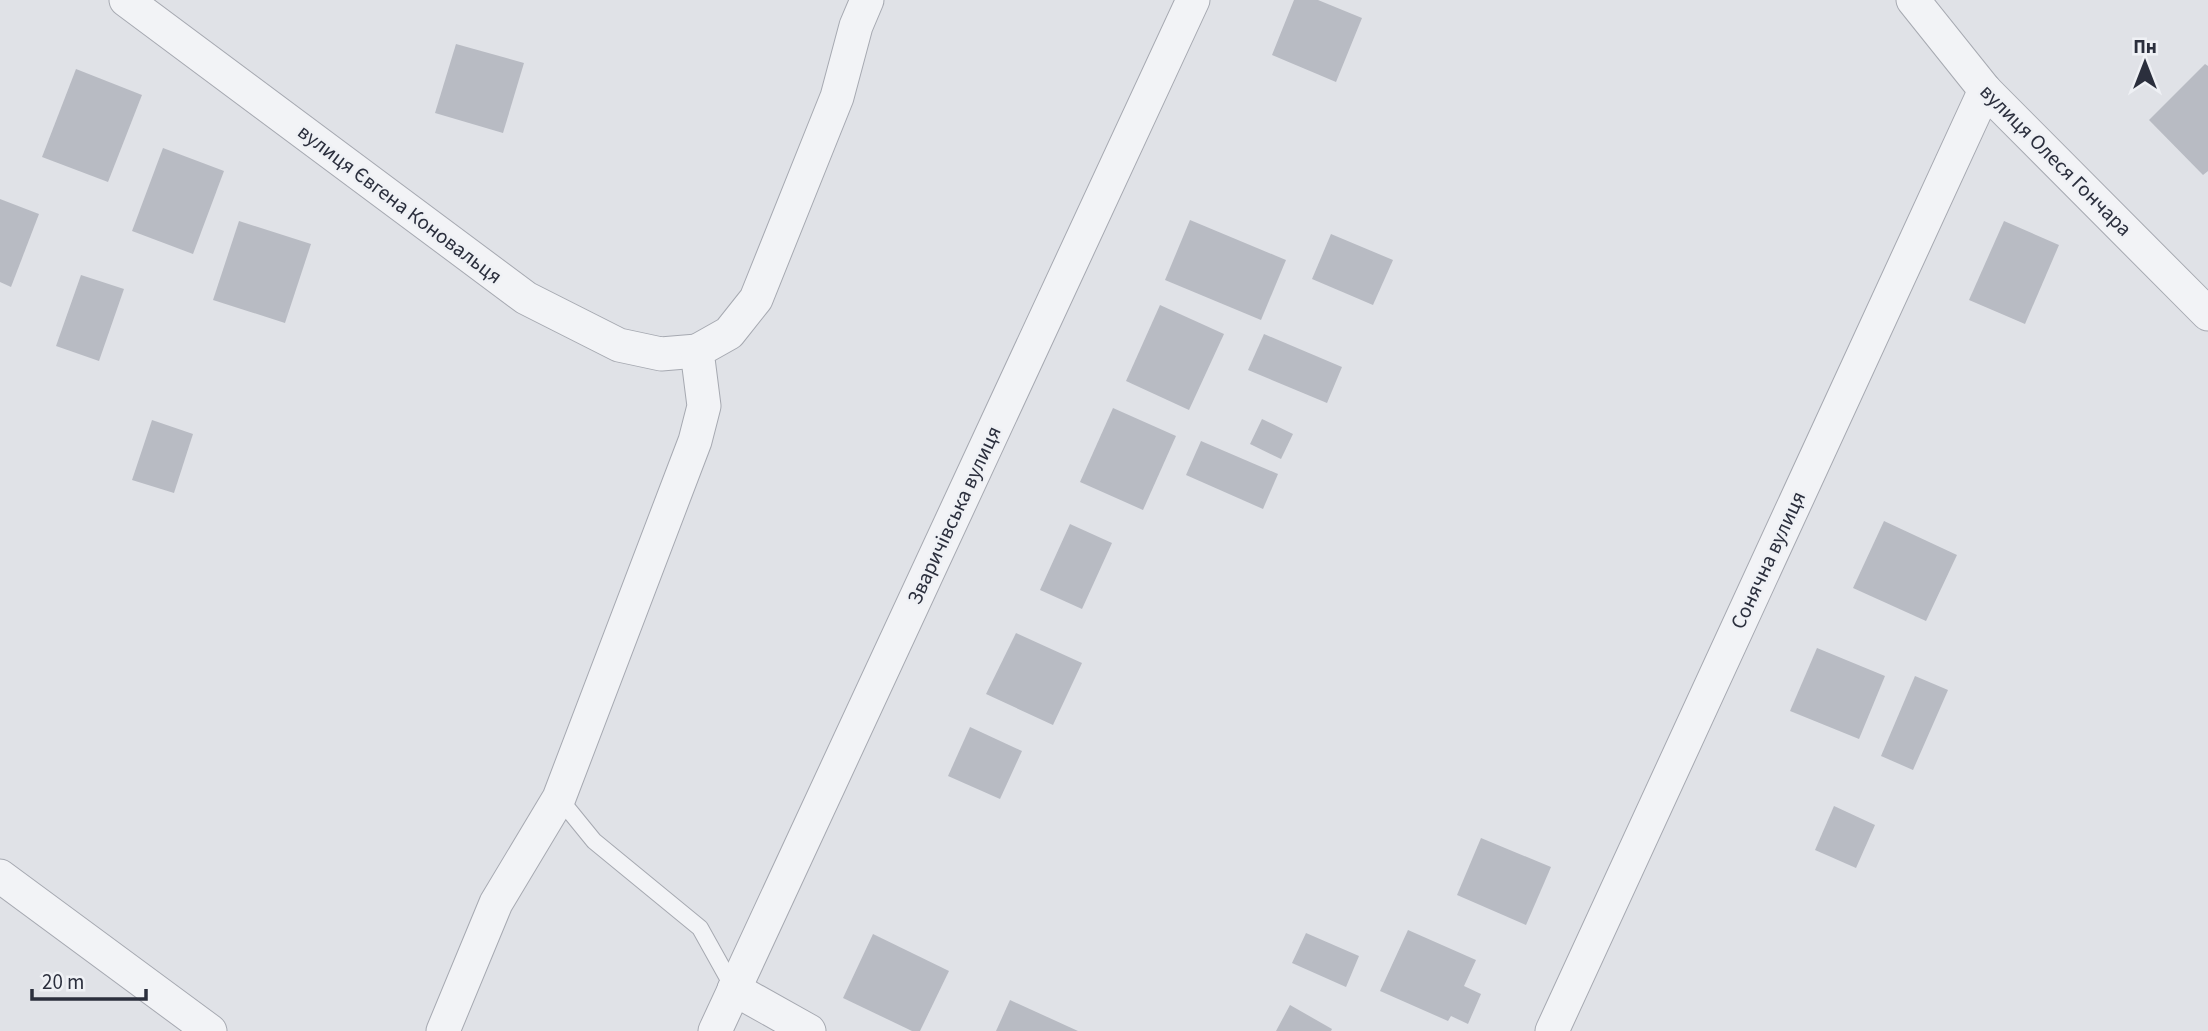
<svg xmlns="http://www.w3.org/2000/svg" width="2208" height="1031" font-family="'Source Sans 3',sans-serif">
<rect width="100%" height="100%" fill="#e0e2e7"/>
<g fill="#b8bbc3">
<polygon points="1294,0 1318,0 1362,18 1336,82 1272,55"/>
<polygon points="456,44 524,63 503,133 435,113"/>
<polygon points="2205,64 2208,66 2208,171 2203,175 2149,120"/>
<polygon points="76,69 142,95 108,182 42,157"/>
<polygon points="163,148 224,171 193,254 132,231"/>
<polygon points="0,199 39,214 11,287 0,282"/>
<polygon points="1190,220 1286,260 1261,320 1165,280"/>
<polygon points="239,221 311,244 285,323 213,300"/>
<polygon points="2004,221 2059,245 2025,324 1969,300"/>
<polygon points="1331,234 1393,260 1373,305 1312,279"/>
<polygon points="81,275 124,289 99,361 56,346"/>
<polygon points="1160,305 1224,334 1189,410 1126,381"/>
<polygon points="1264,334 1342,367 1327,403 1248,370"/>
<polygon points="1113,408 1176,436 1143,510 1080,482"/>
<polygon points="1262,419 1293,434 1281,459 1250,444"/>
<polygon points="152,420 193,434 174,493 132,480"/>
<polygon points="1201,441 1278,474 1263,509 1186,475"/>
<polygon points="1884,521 1957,555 1926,621 1853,588"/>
<polygon points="1070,524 1112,543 1082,609 1040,590"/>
<polygon points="1016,633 1082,663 1053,725 986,694"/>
<polygon points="1817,648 1885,676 1859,739 1790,711"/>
<polygon points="1915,676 1948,690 1913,770 1881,756"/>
<polygon points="970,727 1022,751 1000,799 948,776"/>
<polygon points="1834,806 1875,825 1856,868 1815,850"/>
<polygon points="1481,838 1551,867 1526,925 1457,895"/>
<polygon points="1408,930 1476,960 1464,986 1481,994 1468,1024 1451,1016 1448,1021 1380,991"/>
<polygon points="1306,933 1359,956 1346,987 1292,963"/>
<polygon points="873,934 949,971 920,1031 912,1031 843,998"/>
<polygon points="1010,1000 1078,1031 996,1031"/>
<polygon points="1290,1005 1332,1029 1331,1031 1276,1031"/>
</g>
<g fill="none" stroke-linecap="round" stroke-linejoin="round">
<defs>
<polyline id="service" points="559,798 594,841 700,928 734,989"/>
<g id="minor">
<polyline points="126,0 526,298 619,345 661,354 697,351"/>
<polyline points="1913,0 1985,90 2208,314"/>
<polyline points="0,876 210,1031"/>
<polyline points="734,989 809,1031"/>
<polyline points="443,1031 496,903 559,798 695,441 704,406 697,351 729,333 756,299 837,97 856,26 867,0"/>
<polyline points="715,1031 1193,0"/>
<polyline points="1552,1031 1985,90"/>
</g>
</defs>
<use href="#service" stroke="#a6a9b1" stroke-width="18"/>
<use href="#minor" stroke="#a6a9b1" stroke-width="35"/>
<use href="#service" stroke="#f2f3f6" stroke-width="16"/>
<use href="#minor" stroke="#f2f3f6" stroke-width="33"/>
</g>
<g text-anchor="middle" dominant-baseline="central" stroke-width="5" stroke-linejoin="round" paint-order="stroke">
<g font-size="21" fill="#2b2f3d" stroke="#eff1f5">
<text transform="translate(2056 160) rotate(45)">вулиця Олеся Гончара</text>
<text transform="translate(400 204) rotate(37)">вулиця Євгена Коновальця</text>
<text transform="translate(954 515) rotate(-65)">Зваричівська вулиця</text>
<text transform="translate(1768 560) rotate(-65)">Сонячна вулиця</text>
</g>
</g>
<g transform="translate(2145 63)" stroke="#eff1f5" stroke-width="5" paint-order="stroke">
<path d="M0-5L12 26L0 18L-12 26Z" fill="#2b2f3d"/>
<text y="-10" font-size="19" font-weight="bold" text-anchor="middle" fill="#2b2f3d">Пн</text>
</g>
<path d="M32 989v10h114v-10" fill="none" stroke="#2b2f3d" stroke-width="3.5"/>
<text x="42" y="989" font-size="21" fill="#2b2f3d" stroke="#eff1f5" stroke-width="5" paint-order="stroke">20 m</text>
</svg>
